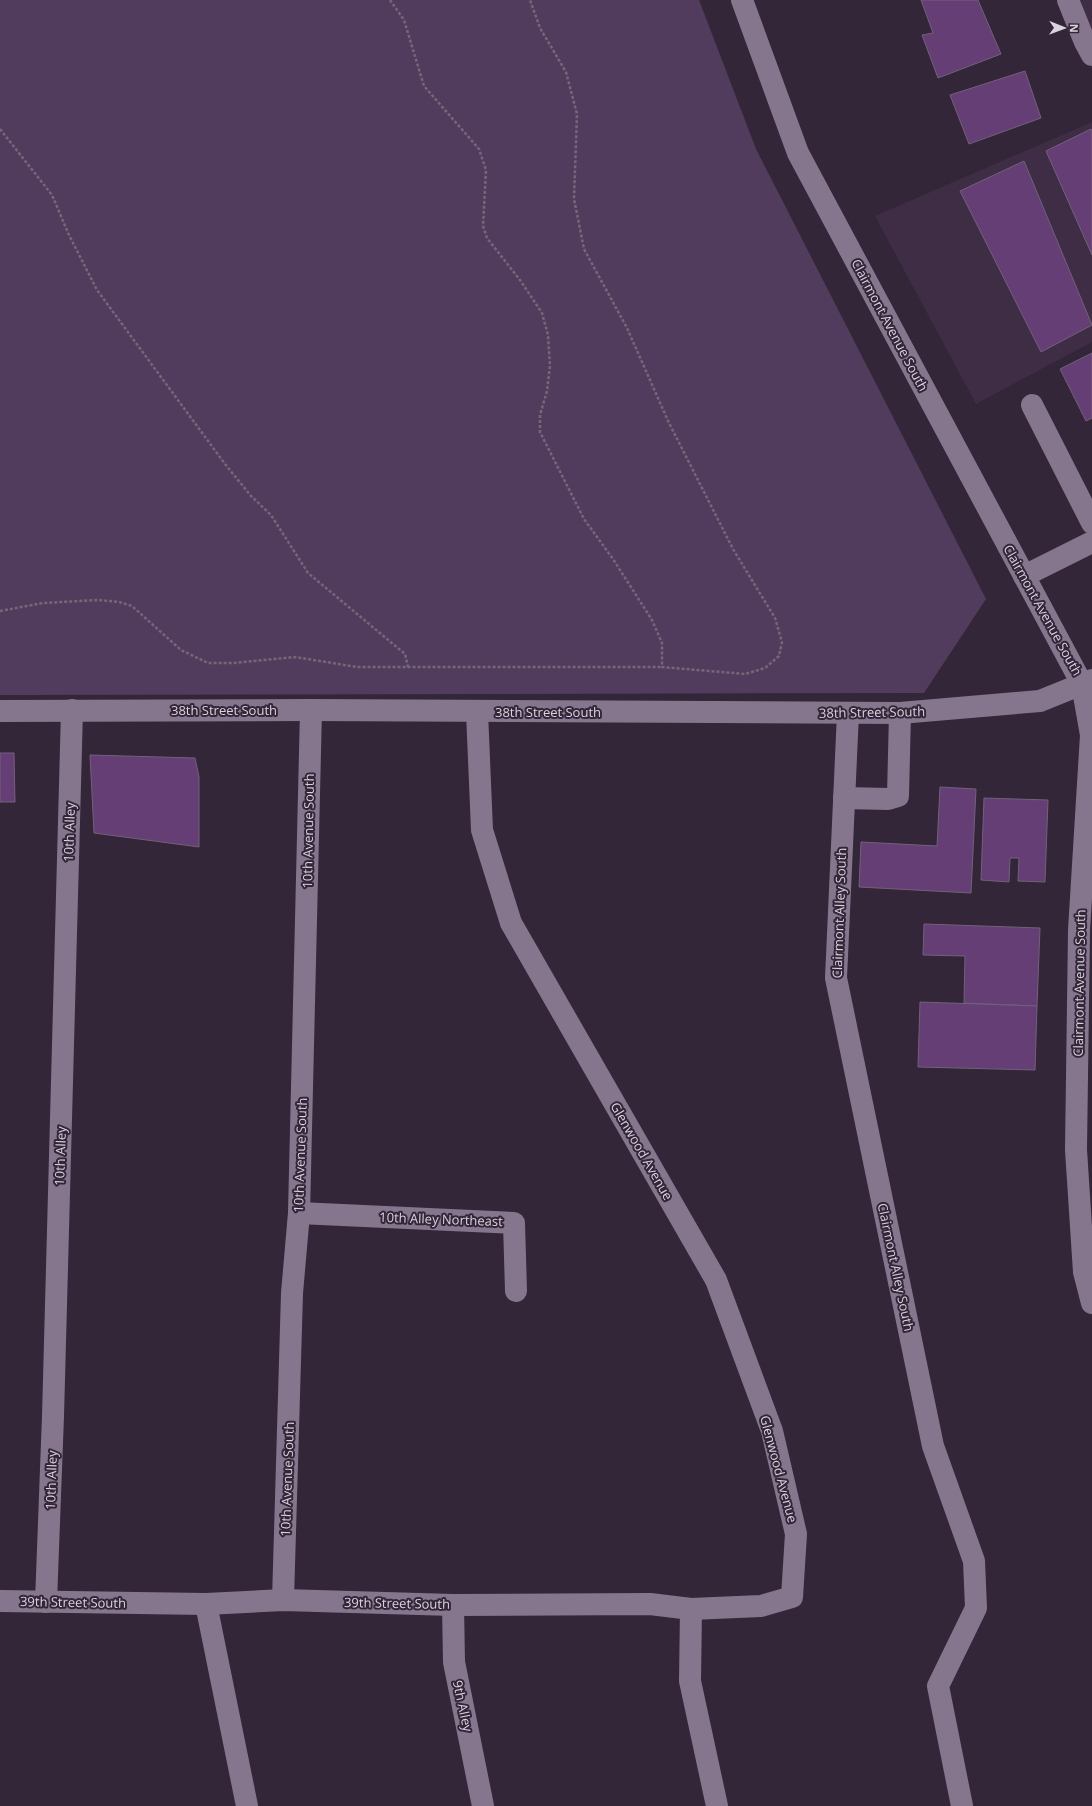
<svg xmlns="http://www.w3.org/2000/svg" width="1092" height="1806" font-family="'Open Sans',sans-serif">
<rect width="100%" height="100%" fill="#332639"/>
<g fill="#3e2d45">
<polygon points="1066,0 1092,0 1092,69"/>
<polygon points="1092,122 1092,342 976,404 875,216"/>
</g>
<polygon fill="#523c5d" points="0,0 699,0 756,149 986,599 924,693 0,695"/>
<g fill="#643e75" stroke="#716278">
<polygon points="921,0 978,0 1001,54 938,78 922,35 933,33"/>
<polygon points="1025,71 1041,118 969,144 950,95"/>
<polygon points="1091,129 1092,131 1092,255 1046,151"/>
<polygon points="1024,161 1092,325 1041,352 960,191"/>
<polygon points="1092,353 1092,418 1086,421 1060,369"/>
<polygon points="0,753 14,753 15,802 0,802"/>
<polygon points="90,755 195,758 199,777 199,847 94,833"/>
<polygon points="940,787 976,789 971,893 859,887 861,842 937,846"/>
<polygon points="984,798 1048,800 1045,882 1018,881 1019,858 1010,858 1009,882 981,880"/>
<polygon points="924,924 1040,928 1037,1006 964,1003 965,956 923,955"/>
<polygon points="920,1002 1037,1006 1035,1070 918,1067"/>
</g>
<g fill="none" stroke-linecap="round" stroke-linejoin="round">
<g stroke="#736878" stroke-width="2.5" stroke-dasharray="3 2" stroke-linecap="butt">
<polyline points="390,0 404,20 424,86 479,149 486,170 483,226 487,238 520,280 542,313 548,335 550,366 547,391 540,415 540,432 584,519 613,559 652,620 662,643 662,667 745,674 765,668 779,656 782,642 775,618 733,549 669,423 627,328 584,249 574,199 577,114 566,72 540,28 530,0"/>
<polyline points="0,129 52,195 69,235 97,290 225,464 251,496 271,515 308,573 405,654 408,667"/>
<polyline points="0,611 43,603 98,600 119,602 132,606 181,650 208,663 234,663 295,657 357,667 662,667"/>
</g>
<g stroke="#86768d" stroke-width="22">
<polyline points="742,0 798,153 1082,684 1091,735 1079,930 1076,1150 1084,1272 1092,1303"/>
<polyline points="1068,0 1085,42 1092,55"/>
<polyline points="1032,405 1092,523"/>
<polyline points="1024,576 1092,542"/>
<polyline points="0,711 311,710 900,713 1040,701 1092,680"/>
<polyline points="848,713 836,978 933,1446 974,1561 976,1608 938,1686 962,1806"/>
<polyline points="844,798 888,799 898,796 900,713"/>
<polyline points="299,1213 514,1223 516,1291"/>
<polyline points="283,1600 292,1293 299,1213 311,710"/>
<polyline points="0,1601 206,1604 283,1600 453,1605 650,1604 691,1609 761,1606 792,1597 796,1534 772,1431 716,1280 511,923 482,830 477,712"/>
<polyline points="46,1602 53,1416 72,710"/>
<polyline points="206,1604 247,1806"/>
<polyline points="453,1605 454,1662 483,1806"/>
<polyline points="691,1609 690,1681 717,1806"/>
</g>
</g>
<g text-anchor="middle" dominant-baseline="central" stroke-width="4" stroke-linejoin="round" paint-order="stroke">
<g font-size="13" fill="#dad2df" stroke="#332639">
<text transform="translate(890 325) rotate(62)">Clairmont Avenue South</text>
<text transform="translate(1043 610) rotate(61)">Clairmont Avenue South</text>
<text x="224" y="710">38th Street South</text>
<text x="548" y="712">38th Street South</text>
<text transform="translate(872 712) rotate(-1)">38th Street South</text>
<text transform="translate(308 831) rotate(-89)">10th Avenue South</text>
<text transform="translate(69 832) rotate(-88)">10th Alley</text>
<text transform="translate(839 913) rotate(-88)">Clairmont Alley South</text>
<text transform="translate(1079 983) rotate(-89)">Clairmont Avenue South</text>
<text transform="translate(642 1151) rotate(60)">Glenwood Avenue</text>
<text transform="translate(300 1155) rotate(-88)">10th Avenue South</text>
<text transform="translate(60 1156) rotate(-88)">10th Alley</text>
<text transform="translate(441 1219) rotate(2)">10th Alley Northeast</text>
<text transform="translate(896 1267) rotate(78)">Clairmont Alley South</text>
<text transform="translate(779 1469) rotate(75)">Glenwood Avenue</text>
<text transform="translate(287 1479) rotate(-88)">10th Avenue South</text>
<text transform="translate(51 1480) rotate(-88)">10th Alley</text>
<text transform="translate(73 1602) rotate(1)">39th Street South</text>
<text transform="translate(397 1603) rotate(1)">39th Street South</text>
<text transform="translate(463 1706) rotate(78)">9th Alley</text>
</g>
</g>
<g transform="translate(1064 28) rotate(91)" stroke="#332639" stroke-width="3" paint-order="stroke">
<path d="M0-3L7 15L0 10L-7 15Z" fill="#dad2df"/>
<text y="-6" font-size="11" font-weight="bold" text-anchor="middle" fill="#dad2df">N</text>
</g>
</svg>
